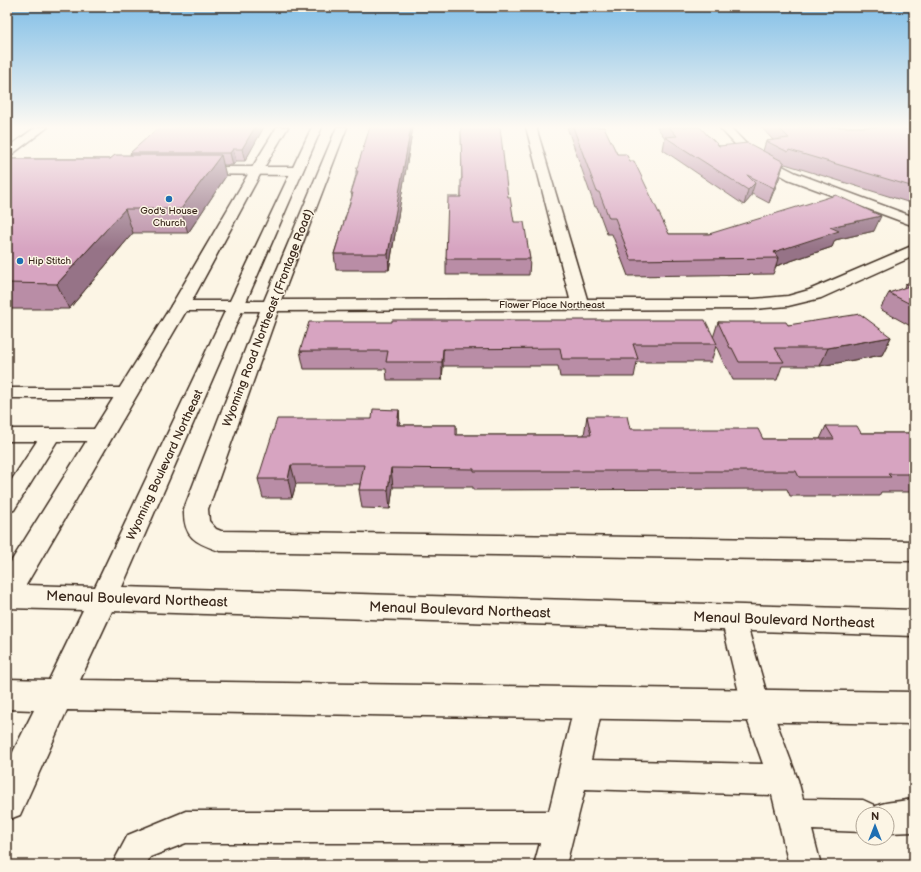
<svg xmlns="http://www.w3.org/2000/svg" width="921" height="872" font-family="'Balsamiq Sans',sans-serif">
<rect width="100%" height="100%" fill="#fcf5e5"/>
<filter id="ink" filterUnits="userSpaceOnUse"><feTurbulence type="fractalNoise" baseFrequency=".025" numOctaves="2"/><feDisplacementMap in="SourceGraphic" scale="8" xChannelSelector="R" yChannelSelector="G"/><feConvolveMatrix kernelMatrix="1 2 1 2 8 2 1 2 1" color-interpolation-filters="sRGB"/></filter>
<g filter="url(#ink)">
<g fill="none" stroke-linecap="round" stroke-linejoin="round">
<defs>
<g id="lane">
<polygon points="7,388 127,388 133,389 136,393 133,397 127,398 7,398"/>
<polygon points="7,429 102,429 109,431 111,435 109,439 102,441 57,441 14,510 7,512 7,487 37,441 7,441"/>
<path d="M 733,607 L 742,610 L 745,618 L 770,705 L 798,780 L 803,799 L 863,800 L 874,805 L 875,808 L 876,806 C 889,800 901,803 914,798 L 914,832 L 887,833 L 887,814 L 863,814 L 863,832 L 812,830 L 821,865 L 789,865 L 772,795 L 585,789 L 566,865 L 534,865 L 540,843 L 186,843 L 150,857 L 146,865 L 112,865 L 128,835 L 186,811 L 549,811 L 575,703 L 579,694 L 589,690 L 599,694 L 603,703 L 591,760 L 763,764 L 742,705 L 721,618 L 724,610 Z"/>
</g>
<g id="street">
<polygon points="36,127 48,127 11,155 7,156 7,148"/>
<path d="M 337,127 L 347,127 L 281,300 L 570,299 L 526,127 L 536,127 L 587,299 L 754,299 L 788,296 L 809,290 L 914,245 L 914,256 L 821,298 L 788,306 L 754,309 L 278,311 L 208,509 L 209,521 L 216,529 L 221,531 L 914,541 L 914,561 L 220,551 C 195,543 183,537 184,509 L 260,311 L 180,311 L 174,310 L 171,306 L 174,302 L 180,301 L 264,301 Z"/>
<polygon points="719,127 730,127 753,151 796,173 914,217 914,226 788,179 745,155"/>
<polygon points="194,167 296,167 300,168 302,171 300,174 296,175 190,174 188,171 190,168"/>
</g>
<polygon id="secondary" points="277,127 288,127 262,171 189,306 26,585 95,587 312,127 322,127 122,587 914,610 914,636 112,611 80,680 914,692 914,724 67,710 20,815 7,820 7,764 34,710 7,709 7,679 49,680 83,610 7,608 7,568 171,306 250,171"/>
</defs>
<use href="#lane" stroke="#3b2a1e" stroke-width="3"/>
<use href="#street" stroke="#3b2a1e" stroke-width="3"/>
<use href="#secondary" stroke="#3b2a1e" stroke-width="3"/>
<use href="#lane" fill="#fcf5e5" fill-rule="evenodd"/>
<use href="#street" fill="#fcf5e5" fill-rule="evenodd"/>
<use href="#secondary" fill="#fcf5e5" fill-rule="evenodd"/>
</g>
<g fill="#b98da6" stroke="#3b2a1e">
<polygon points="413,127 389,270 336,270 334,254 352,196 351,193 356,175 356,171"/>
<polygon points="461,127 508,197 514,222 530,259 529,275 446,275 446,259 461,197 462,179"/>
<polygon points="567,127 604,127 617,154 669,234 709,234 874,231 835,240 832,247 776,266 773,274 628,276 612,234 607,234 597,207 595,207"/>
<polygon points="657,127 700,127 708,136 719,146 763,151 766,141 773,140 761,127 899,127 914,132 914,204 785,164 784,165 783,165 780,176 769,203 752,194 750,198 744,205 663,150 665,138"/>
<polygon points="262,130 245,161 236,161 233,165 223,165 226,176 188,233 133,233 69,309 7,309 7,159 110,159 131,155 130,153"/>
<polygon points="914,281 914,328 880,309 889,293 904,288 905,284"/>
<polygon points="718,322 788,325 891,337 882,355 820,366 782,366 777,380 733,380 726,366 725,366 716,346 711,362 637,362 634,377 560,377 558,366 443,366 442,380 387,380 386,369 304,369 300,351 713,338"/>
<polygon points="399,410 400,425 456,425 456,435 584,435 587,416 630,429 763,439 820,439 826,426 861,433 914,433 914,492 881,492 879,496 790,496 787,489 473,490 473,487 393,487 390,509 362,508 359,490 360,484 296,484 292,498 263,498 258,479 372,419"/>
</g>
<g fill="#967387" stroke="#3b2a1e">
<polygon points="255,127 264,127 245,161 242,149"/>
<polygon points="411,127 413,127 389,270 388,254"/>
<polygon points="233,149 236,161 233,165 230,153"/>
<polygon points="221,155 226,176 188,233 181,209"/>
<polygon points="784,162 780,176 769,203 774,188"/>
<polygon points="755,183 750,198 744,205 748,190"/>
<polygon points="125,209 133,233 69,309 57,284"/>
<polygon points="881,216 874,231 835,240 832,247 776,266 778,258 774,252 830,227"/>
<polygon points="891,337 882,355 820,366 828,348"/>
<polygon points="443,349 443,366 442,380 442,362"/>
<polygon points="399,410 400,428 397,425"/>
<polygon points="291,465 296,484 292,498 288,479"/>
<polygon points="391,468 393,487 390,509 388,490"/>
</g>
<g fill="#d7a4c1" stroke="#3b2a1e">
<polygon points="159,127 255,127 242,149 233,149 230,153 130,153"/>
<polygon points="370,127 411,127 388,254 334,254 353,193 351,193 358,171 356,171"/>
<polygon points="461,127 500,127 508,197 510,197 514,222 524,222 530,259 446,259 448,197 461,197 461,179 462,179"/>
<polygon points="573,127 604,127 617,154 626,154 630,161 634,161 669,234 709,234 836,195 881,216 830,227 839,231 774,252 778,258 631,260 615,218 609,218 599,192 597,192"/>
<polygon points="669,127 700,127 708,136 709,136 719,146 748,143 784,162 774,188 747,175 755,183 748,190 665,137 677,136"/>
<polygon points="778,127 899,127 914,132 914,187 789,150 788,152 766,141 789,138"/>
<polygon points="115,155 221,155 181,209 125,209 57,284 7,283 7,159 110,159"/>
<polygon points="914,281 914,306 889,293 909,286 905,284"/>
<polygon points="860,314 891,337 828,348 775,348 784,362 739,362 732,348 730,348 718,322 786,322 788,325"/>
<polygon points="392,320 705,320 717,344 633,344 638,359 562,359 560,348 443,349 442,362 386,362 388,351 300,351 309,322 392,322"/>
<polygon points="373,409 399,410 397,425 456,425 456,435 591,435 587,416 627,416 630,429 758,429 763,439 834,439 826,426 857,426 861,433 914,433 914,474 888,474 891,477 799,477 796,471 474,471 474,469 391,468 388,490 359,490 364,465 291,465 288,479 258,479 277,419 372,419"/>
<polygon points="230,862 470,862 473,865 226,865"/>
</g>
</g>
<linearGradient id="sky" x2="0" y2="1"><stop stop-color="#80bee7"/><stop offset="0.51" stop-color="#fefaf3"/><stop offset="1" stop-color="#fefaf3" stop-opacity="0"/></linearGradient>
<rect width="921" height="249" fill="url(#sky)"/>
<g fill="#1f6fb2" stroke="#fcf5e5" stroke-width="1.5">
<circle cx="169" cy="199" r="4"/>
<circle cx="20" cy="261" r="4"/>
</g>
<g text-anchor="middle" dominant-baseline="central" stroke-width="3" stroke-linejoin="round" paint-order="stroke">
<g font-size="10" fill="#3b2a1e" stroke="#fcf5e5">
<text x="169" y="211">God's House<tspan x="169" dy="12">Church</tspan></text>
<text x="28" y="261" text-anchor="start">Hip Stitch</text>
</g>
<g font-size="10" fill="#3b2a1e" stroke="#fcf5e5">
<text x="552" y="305">Flower Place Northeast</text>
</g>
<g font-size="12" fill="#3b2a1e" stroke="#fcf5e5">
<text transform="translate(268 318) rotate(-69)">Wyoming Road Northeast (Frontage Road)</text>
<text transform="translate(165 465) rotate(-65)">Wyoming Boulevard Northeast</text>
</g>
<g font-size="14" fill="#3b2a1e" stroke="#fcf5e5">
<text transform="translate(137 599) rotate(2)">Menaul Boulevard Northeast</text>
<text transform="translate(460 610) rotate(2)">Menaul Boulevard Northeast</text>
<text transform="translate(784 620) rotate(2)">Menaul Boulevard Northeast</text>
</g>
</g>
<rect width="921" height="872" fill="none" stroke="#fcf5e5" stroke-width="24"/>
<rect x="12" y="12" width="897" height="848" fill="none" stroke="#3b2a1e" stroke-width="1.5" filter="url(#ink)"/>
<g transform="translate(875 826)"><circle r="19" fill="#fcf5e5" stroke="#afa495"/>
<path d="M0-3L7 15L0 10L-7 15Z" fill="#1f6fb2"/>
<text y="-6" font-size="11" font-weight="bold" text-anchor="middle" fill="#3b2a1e">N</text>
</g>
</svg>
